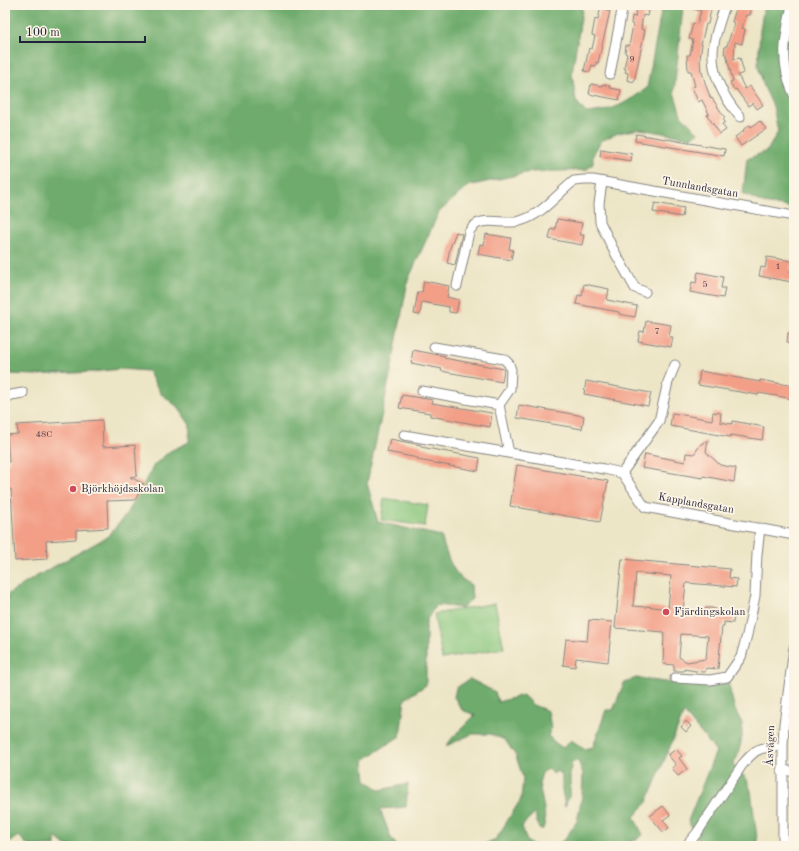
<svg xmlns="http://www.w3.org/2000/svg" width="799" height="851" font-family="'Old Standard TT',serif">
<rect width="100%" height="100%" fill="#fcf5e5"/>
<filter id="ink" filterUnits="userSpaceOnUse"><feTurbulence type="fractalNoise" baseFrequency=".025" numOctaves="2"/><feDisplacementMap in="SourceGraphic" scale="8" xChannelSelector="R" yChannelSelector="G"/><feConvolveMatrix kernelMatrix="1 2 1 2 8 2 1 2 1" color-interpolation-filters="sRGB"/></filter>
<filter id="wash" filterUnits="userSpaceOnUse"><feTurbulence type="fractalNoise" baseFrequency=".012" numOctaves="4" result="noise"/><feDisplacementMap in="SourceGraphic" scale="16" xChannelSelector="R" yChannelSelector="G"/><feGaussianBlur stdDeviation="0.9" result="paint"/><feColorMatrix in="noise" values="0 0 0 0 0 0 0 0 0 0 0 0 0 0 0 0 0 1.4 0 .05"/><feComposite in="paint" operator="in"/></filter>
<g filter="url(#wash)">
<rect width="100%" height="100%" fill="#ece5c6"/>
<g fill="#88c67d" stroke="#55745c">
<polygon points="384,498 428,505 425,526 381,520"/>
<polygon points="495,603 504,648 442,659 434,614"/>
</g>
<g fill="#6eab6c" stroke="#486654">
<path d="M 5,5 L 583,5 L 572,73 L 576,101 L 586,113 C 613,111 625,104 647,88 L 662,7 L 683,8 L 674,92 L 681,115 L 699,133 L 690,138 L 640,129 L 618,133 L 601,141 L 593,155 L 593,164 L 586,170 L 530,172 L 468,186 L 439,212 L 408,280 L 391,371 L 367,483 L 378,522 L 441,536 C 445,549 450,567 460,577 C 463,580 468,583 471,585 L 472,599 L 462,608 L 436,605 L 426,621 L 426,685 L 405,699 L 400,736 L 364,760 L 366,780 L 380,790 L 408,784 L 406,807 L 380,809 L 391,838 L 397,846 L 66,846 L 55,837 L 55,846 L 28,846 L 19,836 L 5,844 L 5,596 L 37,576 L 107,537 L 127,514 L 154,465 L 170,451 L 189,442 L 190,425 L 178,407 L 161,394 L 148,371 L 120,369 L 92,372 L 36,375 L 9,374 L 5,387 Z"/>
<polygon points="764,5 794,5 794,208 763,203 743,194 747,159 767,151 778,132 773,106 764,87 758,66 760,30"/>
<path d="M 636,678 C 666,682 697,688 728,682 L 735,710 L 742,723 L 742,737 L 738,755 L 733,765 L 747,779 L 751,791 L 758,846 L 697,846 L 699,841 L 688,821 L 716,751 L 684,713 L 647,802 L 634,817 L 643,835 L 625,846 L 555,846 L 565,839 L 577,821 L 582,797 L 583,773 L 578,761 L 572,762 L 570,772 L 570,793 L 565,807 L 562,789 L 562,774 L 556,771 L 554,774 L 547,769 L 542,773 L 539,783 L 544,809 L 545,822 L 543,829 L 539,829 L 535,814 L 528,819 L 522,827 L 527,841 L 534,846 L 480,846 L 496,839 L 521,799 L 523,778 L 516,756 L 505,740 L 490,734 L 472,734 L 446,746 L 454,736 L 475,715 L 462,710 L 454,697 L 456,688 L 470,679 L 495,692 L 498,702 L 523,695 L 533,705 L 548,711 L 551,728 L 548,736 L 557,744 L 563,748 L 571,740 L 585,749 L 593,747 L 606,710 L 613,710 L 624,683 Z"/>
</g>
<g id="blocks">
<g fill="#f39f87" fill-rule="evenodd">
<polygon points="601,5 608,5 607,11 610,11 598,63 596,62 596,66 592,65 590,72 584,71 589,48 592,49 595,36 592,35 595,19 598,20"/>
<polygon points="637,5 650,5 648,16 643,15 641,29 645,30 634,82 627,80 628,73 625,72 626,69 624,68 627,54 625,53 626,45 629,46 633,25 631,24 632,16 635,17"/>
<polygon points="687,5 712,5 708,24 706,24 701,44 702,44 700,59 701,72 702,72 706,86 711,99 712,98 725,118 723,119 725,122 722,124 726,130 720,134 707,115 709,114 702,100 698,102 692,87 695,86 691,71 688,71 687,55 690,55 693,40 689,39 693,23 697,24 701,11 686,7"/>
<polygon points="737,5 752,5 750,15 746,15 744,21 742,28 745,29 742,44 735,42 734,59 740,58 744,73 738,75 745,89 750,86 763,105 757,109 753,103 748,106 736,89 734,90 730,82 733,81 726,54 724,54 725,46 727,46 734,23 732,22"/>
<polygon points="591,84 602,86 602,84 610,86 610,88 621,90 619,100 589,94"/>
<polygon points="760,121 766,129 741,146 735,137 744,131 743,130 746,127 750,125 751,127"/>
<polygon points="636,134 725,149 724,156 635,141"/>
<polygon points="601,149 632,154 631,161 600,156"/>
<polygon points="655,203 684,208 682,217 653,212"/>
<polygon points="557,219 582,223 580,235 584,235 582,245 549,239 551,229 555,230"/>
<polygon points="456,232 462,234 455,265 447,263 450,248"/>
<polygon points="486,234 511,238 509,249 513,250 511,260 478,254 480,244 484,245"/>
<polygon points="767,257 792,261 790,272 794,273 792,282 759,276 761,267 765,268"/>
<polygon points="698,272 723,277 721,288 725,288 723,298 690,292 692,282 696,283"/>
<polygon points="424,281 449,286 447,297 459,300 456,313 449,312 449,307 422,302 420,315 414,314 418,292 422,292"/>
<polygon points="584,284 609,289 607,300 637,306 635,317 619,314 619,312 576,304 578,295 582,296"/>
<polygon points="646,321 671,325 669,337 673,337 671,347 638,341 640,331 644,332"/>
<polygon points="788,333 794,334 794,343 787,342"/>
<polygon points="413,350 444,356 444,358 504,369 502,382 441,371 442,369 411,363"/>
<polygon points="700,371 760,382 760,380 794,386 794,399 759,393 758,395 698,385"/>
<polygon points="586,381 651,393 648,406 584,394"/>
<polygon points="402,395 433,400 432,403 492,413 490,427 430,416 430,413 399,408"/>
<polygon points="519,405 584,416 582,429 517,418"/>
<polygon points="713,412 721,413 720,422 732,424 733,421 764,427 762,440 731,435 730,437 670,426 672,413 712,420"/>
<polygon points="102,420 103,447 135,445 137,476 130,477 144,484 135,500 107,501 108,528 76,530 76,539 46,541 47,559 15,561 11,489 5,490 5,462 9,462 7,435 18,434 17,425"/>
<polygon points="390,439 421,445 421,447 480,458 478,471 418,460 418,458 387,452"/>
<polygon points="708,440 706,452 720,465 736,468 734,482 703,476 703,478 642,468 645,454 685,462 686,453 694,454 701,444"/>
<polygon points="517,465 608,481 600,522 510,506"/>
<path d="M 622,559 L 730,569 L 729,578 L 737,579 L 736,587 L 686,583 L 683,611 L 699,612 L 699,609 L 705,610 L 706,608 L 712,608 L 725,612 L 734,613 L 733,623 L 724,622 L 724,626 L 722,626 L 718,669 L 706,668 L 705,672 L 702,672 L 684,669 L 684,671 L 674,671 L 674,665 L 663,664 L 664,632 L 615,628 ZM 636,573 L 671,576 L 668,609 L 646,606 L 646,607 L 633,606 ZM 681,634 L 708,636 L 706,659 L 687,662 L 679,657 Z"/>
<polygon points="589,620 612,622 608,662 576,658 575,667 563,665 566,639 587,641"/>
<polygon points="686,721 691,726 686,732 681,727"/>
<polygon points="676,749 682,756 679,758 687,769 678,776 672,768 676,765 668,755"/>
<polygon points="663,806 670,815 663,820 669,828 663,832 650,816"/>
</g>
</g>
</g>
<g filter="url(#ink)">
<use href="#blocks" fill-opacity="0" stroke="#878480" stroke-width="1"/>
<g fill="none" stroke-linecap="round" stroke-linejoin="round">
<defs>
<g id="minor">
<path d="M 725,5 C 721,19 713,38 713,53 C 712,77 725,99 740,117"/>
<path d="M 792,5 C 785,38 779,62 794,95"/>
<polyline points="610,74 623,5"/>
<polyline points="602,182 599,204 600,222 613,249 635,288 645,292"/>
<path d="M 457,286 L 469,232 C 479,213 503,226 520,221 C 542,215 556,195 574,181 L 584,180 L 593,180 L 794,216"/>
<polyline points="434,347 504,359 509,364 511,370 510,389 499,405 509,453 604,469 622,473 645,507 794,535"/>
<polyline points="422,391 499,405"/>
<polyline points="5,399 11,395 23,393"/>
<polyline points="404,435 509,453"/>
<polyline points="622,473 659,421 668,382 675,365"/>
<polyline points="675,678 710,680 727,677 741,657 747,635 755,596 757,554 760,528"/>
<polyline points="782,771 794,771"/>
<path d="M 686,846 L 697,833 L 742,765 C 753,752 757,747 775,747"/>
<polyline points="783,846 783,747 784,724 794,648"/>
</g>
</defs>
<use href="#minor" stroke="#878480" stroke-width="11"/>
<use href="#minor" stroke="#fff" stroke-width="9"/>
</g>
</g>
<g fill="#d1495b" stroke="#fcf5e5" stroke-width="1.5">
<circle cx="73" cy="489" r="4"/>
<circle cx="666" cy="612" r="4"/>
</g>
<g text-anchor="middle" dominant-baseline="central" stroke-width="3.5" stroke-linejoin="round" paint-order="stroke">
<g font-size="9" fill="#56414e">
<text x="632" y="59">9</text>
<text x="778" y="266">1</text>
<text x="705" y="284">5</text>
<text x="657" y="331">7</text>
<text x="44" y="434">48C</text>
</g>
<g font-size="11" fill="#22223b" stroke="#fcf5e5">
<text transform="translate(700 188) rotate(10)">Tunnlandsgatan</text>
<text transform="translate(696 504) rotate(10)">Kapplandsgatan</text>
<text transform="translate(771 746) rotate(-88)">Åsvägen</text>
</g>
<g font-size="11" fill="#22223b" stroke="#fcf5e5" text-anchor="start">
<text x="81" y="489">Björkhöjdsskolan</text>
<text x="674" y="612">Fjärdingskolan</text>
</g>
</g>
<rect width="799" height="851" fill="none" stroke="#fcf5e5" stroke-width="20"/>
<path d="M20 36v6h125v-6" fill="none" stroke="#22223b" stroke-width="2"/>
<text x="26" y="36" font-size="12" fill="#22223b" stroke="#fcf5e5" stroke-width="3" paint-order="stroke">100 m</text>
</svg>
